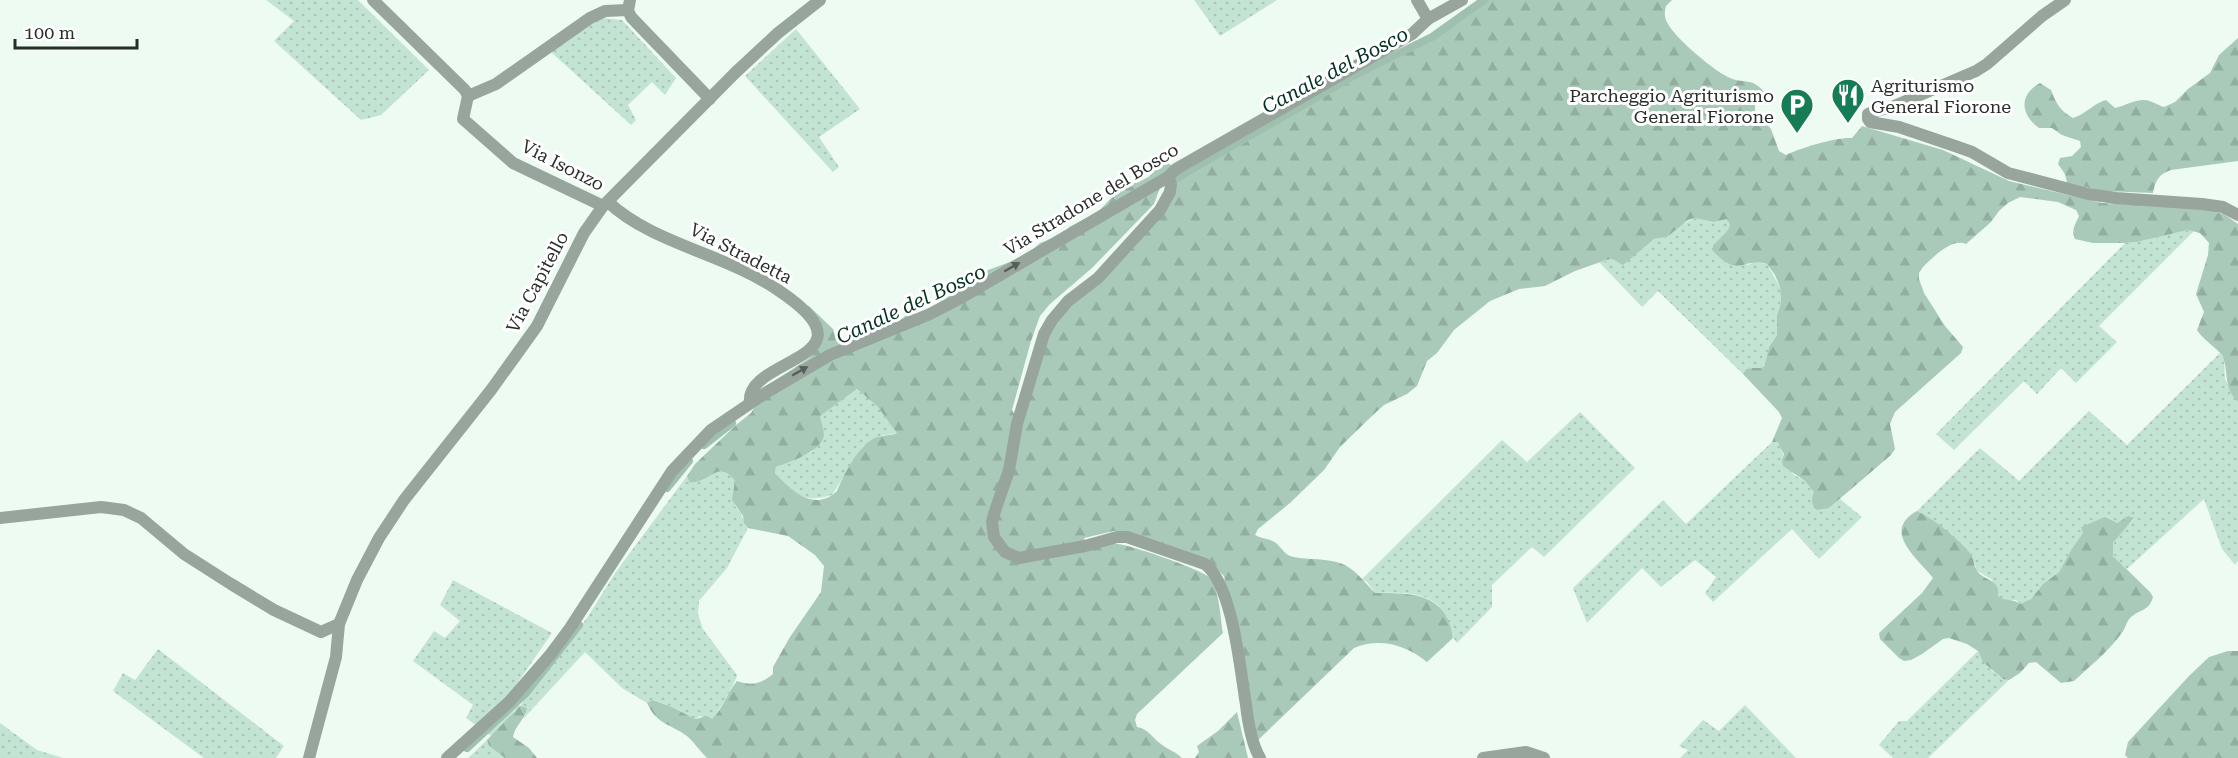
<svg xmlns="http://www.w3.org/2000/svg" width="2238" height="758" font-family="'Roboto Serif',serif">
<defs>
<pattern id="grass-dots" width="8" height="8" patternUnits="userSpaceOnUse" patternTransform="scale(1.5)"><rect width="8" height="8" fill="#c4e4d3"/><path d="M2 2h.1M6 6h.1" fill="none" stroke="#a8c4b5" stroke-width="1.8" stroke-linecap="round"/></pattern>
<pattern id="forest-firs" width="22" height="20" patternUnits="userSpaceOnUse" patternTransform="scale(1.5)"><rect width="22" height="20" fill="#a9cab8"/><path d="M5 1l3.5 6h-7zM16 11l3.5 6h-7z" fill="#91ae9e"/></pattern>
</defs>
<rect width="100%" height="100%" fill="#edfbf3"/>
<g fill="url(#grass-dots)">
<polygon points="266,0 358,0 429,70 381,115 361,120 274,41 294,21"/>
<polygon points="1194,0 1277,0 1220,36"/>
<polygon points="602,18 622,20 676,78 665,95 652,82 628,105 636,120 631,125 551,52 582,28"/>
<polygon points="796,29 860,109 819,137 839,167 833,172 745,76"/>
<path d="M 1694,218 L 1713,222 L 1727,218 L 1730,225 L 1727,231 L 1713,245 L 1748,265 L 1754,262 L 1767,264 L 1780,287 L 1781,303 L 1777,315 L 1777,335 L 1769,347 L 1764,367 C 1757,369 1752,367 1746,369 L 1743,374 L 1658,291 L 1642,307 L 1599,262 L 1612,259 L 1617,262 L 1654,239 L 1667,237 L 1677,227 Z"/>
<polygon points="2188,230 2194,231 2099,326 2117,342 2076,383 2061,368 2037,394 2024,381 1954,450 1936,434 2125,243 2137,242"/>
<path d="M 2220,353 L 2224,359 L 2225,379 L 2238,402 L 2238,561 L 2235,565 L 2222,549 L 2204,499 L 2127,569 C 2123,565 2116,560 2113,555 C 2107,543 2127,527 2134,519 L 2123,519 L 2117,523 L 2081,527 L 2084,533 L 2071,550 L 2059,572 L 2043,584 L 2031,599 L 2020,604 L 2016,600 L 2003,600 L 1998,596 L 1992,580 L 1976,570 L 1975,564 L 1940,526 L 1917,511 L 1980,448 L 2019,481 L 2089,411 L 2127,445 Z"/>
<path d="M 857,389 L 877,406 L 898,433 L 880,436 L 863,446 L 832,495 C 802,504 795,494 775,473 L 776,467 L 812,452 L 824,435 L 819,416 Z"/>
<path d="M 1580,412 L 1635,468 L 1544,557 L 1532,547 L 1492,585 L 1492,607 L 1457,643 C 1450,635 1449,622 1444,613 C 1431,590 1397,593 1375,593 L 1367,582 L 1362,579 L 1502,440 L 1527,462 Z"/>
<path d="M 1772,442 L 1778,442 C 1783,449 1784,453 1782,460 L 1794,475 L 1805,481 L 1829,508 L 1840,499 L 1862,517 L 1819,559 L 1792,529 L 1713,602 L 1705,593 L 1716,577 L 1695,560 L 1661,587 L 1642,568 L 1587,623 L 1573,588 L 1663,500 L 1686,524 Z"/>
<path d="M 720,470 L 727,471 L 735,481 L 735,506 C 742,513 743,520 748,528 L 727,568 L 699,601 L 698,614 L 703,629 L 737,675 C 737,680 717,715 712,720 L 700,716 L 695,719 L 672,707 L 654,700 L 647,703 L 622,688 L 585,652 L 523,719 L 526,714 L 515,710 L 503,727 L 491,736 L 466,718 L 473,705 L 413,661 L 434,631 L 445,638 L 460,621 L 440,605 L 453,580 L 552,633 L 507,698 L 520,706 L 545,671 L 587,618 L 615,573 L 687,476 L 689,482 L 701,481 Z"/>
<polygon points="158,649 284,746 276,758 204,758 113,691 123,673 135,680"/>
<path d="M 1978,651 C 1982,662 1997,678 2009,680 L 1928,758 L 1893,758 L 1879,745 L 1899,721 L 1907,721 Z"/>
<polygon points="1745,705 1796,758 1680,758 1688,750 1679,746 1703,720 1719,731"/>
<polygon points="0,723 37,750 63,758 0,758"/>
<polygon points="487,740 489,746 505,758 468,758"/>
</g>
<g fill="url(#forest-firs)" fill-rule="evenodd">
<path d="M 1485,0 L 1672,0 L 1666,6 C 1665,11 1664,15 1666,20 C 1671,35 1713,70 1728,77 C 1743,85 1752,76 1765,93 L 1755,103 L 1755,111 L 1771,129 L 1779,151 L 1786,155 C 1800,148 1836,137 1852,138 L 1862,126 L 1943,150 L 2009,181 L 2102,203 L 2176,206 L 2207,210 L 2224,214 L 2238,224 L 2238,402 C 2223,386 2229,375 2223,357 C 2221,351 2203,340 2197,330 L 2204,312 L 2196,294 L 2208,255 L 2209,243 L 2200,233 L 2188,230 L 2137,242 L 2125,243 L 2093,243 L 2075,239 C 2071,230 2075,225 2079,216 L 2076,210 L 2058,202 L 2020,197 L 2008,203 L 1999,211 L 1991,222 L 1966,244 C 1952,238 1933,257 1923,267 L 1919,273 L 1919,279 L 1924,293 L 1945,326 L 1963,347 L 1961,353 L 1895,412 L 1890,424 L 1895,449 L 1891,455 L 1829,508 L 1817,510 C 1811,504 1811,500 1814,492 L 1805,481 L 1783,466 L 1782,460 L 1784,454 L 1778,442 L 1772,442 L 1782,418 L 1779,412 L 1743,374 L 1746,369 C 1752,367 1757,369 1764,367 L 1769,347 L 1777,335 L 1777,315 L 1781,303 L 1780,287 L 1775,275 L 1767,264 C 1741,257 1740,279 1713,251 L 1713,245 L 1727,231 L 1730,225 L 1727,219 L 1713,222 L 1694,218 L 1688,220 L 1667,237 L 1654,239 L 1623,265 L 1612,259 L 1606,260 L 1575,271 L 1545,286 L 1519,289 L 1490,301 L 1454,330 L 1437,353 L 1427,361 L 1417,386 L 1407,394 L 1384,405 L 1374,414 L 1340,447 L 1324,470 L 1290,503 L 1258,529 L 1255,535 C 1262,539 1269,538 1276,543 C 1282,548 1285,556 1294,557 C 1309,560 1325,558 1340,563 C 1355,568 1365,583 1375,593 C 1411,593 1447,592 1453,638 L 1427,662 C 1407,645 1379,637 1354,648 L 1255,743 L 1224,576 L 1210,562 L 1123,532 L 1114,531 L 1084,538 L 1090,549 C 1099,547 1109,543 1118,544 C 1130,545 1204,570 1210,578 C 1220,592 1220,616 1223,633 L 1137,714 L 1135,720 L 1137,727 C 1149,729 1152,738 1161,744 C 1168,750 1175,751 1182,758 L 707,758 C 700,751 694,742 687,736 C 671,724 657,725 647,703 L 653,700 L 672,707 L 695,719 L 707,716 L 712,719 C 723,709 727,693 737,681 C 752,686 761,684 773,674 L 773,667 L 790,637 L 821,592 L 824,566 L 815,555 L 788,536 L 748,528 L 744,523 L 743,516 L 732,500 L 735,481 C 717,457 711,485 689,482 L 687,476 L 695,464 L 736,425 L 751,413 L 768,385 L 808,359 L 817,350 L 821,344 L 822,337 L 804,308 L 809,306 L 833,329 L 835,335 L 840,341 L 846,341 L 858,334 L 887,326 L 901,320 L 905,316 L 923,312 L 969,284 L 975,284 L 988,270 L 1018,259 L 1030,252 L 1040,243 L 1064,234 L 1069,227 L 1097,213 L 1116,193 L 1126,185 L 1139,182 L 1150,176 L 1152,167 L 1167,162 L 1172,166 L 1161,185 L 1154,204 L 1092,268 L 1050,304 L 1040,316 L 1031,341 L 1012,410 L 1020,424 L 1051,322 L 1172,189 L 1179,176 L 1360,72 L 1416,48 L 1444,32 ZM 857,389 L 877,406 L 897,433 C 890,436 882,435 875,438 C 859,444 843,476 837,491 C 814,513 791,490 775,473 L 776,467 C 789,462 822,452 824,435 C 824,430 821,422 820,416 Z"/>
<path d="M 2238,38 L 2238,161 L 2171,170 C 2159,174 2155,181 2153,193 L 2103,191 L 2067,183 L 2065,174 L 2058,164 L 2060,158 L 2072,156 L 2081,147 L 2080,141 L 2062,135 L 2052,128 L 2039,128 C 2020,114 2019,95 2040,83 L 2051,90 C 2056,103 2060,111 2073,118 C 2086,114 2094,103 2106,100 L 2115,108 C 2125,106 2133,100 2144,100 C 2150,100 2158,105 2164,107 L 2175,102 L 2188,89 L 2210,73 L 2219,55 Z"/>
<path d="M 1917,511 C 1934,519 1957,538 1969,552 C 1974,557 1973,563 1976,569 C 1983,582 2001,578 1998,596 C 2005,602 2013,598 2020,604 L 2031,599 L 2043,584 L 2059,572 L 2071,550 L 2083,533 L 2081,527 L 2105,517 L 2117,523 L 2128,516 L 2134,518 L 2113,543 L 2113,556 L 2150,592 L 2153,597 C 2149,612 2139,609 2130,618 C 2126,622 2125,630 2121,634 C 2108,652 2090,666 2074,681 L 2061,683 L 2036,662 L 2029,663 L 2020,673 L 2009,680 L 2003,679 L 1983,662 L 1978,651 L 1967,644 L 1949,638 L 1943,639 L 1922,654 L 1911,660 L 1904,661 L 1899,658 L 1880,639 L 1879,633 L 1922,593 L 1933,578 C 1917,558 1881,531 1917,511 Z"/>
<polygon points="2228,651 2238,651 2238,758 2128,758 2125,755 2128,742 2189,676 2209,657"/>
<path d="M 520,706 L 527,708 C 525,720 515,725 513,737 L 529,748 L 537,758 L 505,758 L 489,746 L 487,740 Z"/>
<polygon points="1237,712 1248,758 1195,758 1199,752 1197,746 1218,731"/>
</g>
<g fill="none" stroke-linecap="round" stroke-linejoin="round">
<g stroke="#9fc0af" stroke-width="8">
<polyline points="1168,183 1355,75 1432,37 1484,0"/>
<polyline points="704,445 732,423"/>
<polyline points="667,488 689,461"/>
<polyline points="467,748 526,693 579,625"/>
</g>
<g stroke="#97a59d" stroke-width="12">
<polyline points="373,0 465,90 468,96 463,119 513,163 603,206"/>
<polyline points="630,0 628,10 631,17 710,99"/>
<polyline points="1417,0 1428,19"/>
<polyline points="2065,0 2042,16 1987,64 1976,71 1892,107 1872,112 1868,114 1868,119 1870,122 1899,127 1955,146 1972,152 2008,173 2088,194 2116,198 2202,204 2223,207 2238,215"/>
<polyline points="468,96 496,84 590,18 605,11 628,10"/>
<path d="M 1168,177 L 1171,184 L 1170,192 L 1160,210 L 1098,278 L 1068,301 L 1052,320 L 1044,334 L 1017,424 L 1009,470 L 994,514 L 992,522 L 994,537 L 1005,552 L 1019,558 L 1085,546 L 1117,537 L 1127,537 L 1205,564 C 1233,586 1240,669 1246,705 C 1248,722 1251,743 1260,758"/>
<path d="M 608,202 C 653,244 726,254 778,290 C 884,361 744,356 750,403"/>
<polyline points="0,518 101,507 124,510 141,518 184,554 231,584 274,610 321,632 339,624"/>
<polyline points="309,758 336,657 339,624 357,580 379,538 404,500 491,390 537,326 584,233 603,206 735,73 778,33 820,0"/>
<polyline points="447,758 509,702 550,655 570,628 672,471 711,430 767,392 830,355 930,314 959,299 1168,177 1176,169 1412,34 1428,19 1462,0"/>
<polyline points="1483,758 1526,752 1544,758"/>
</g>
</g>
<defs><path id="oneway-solid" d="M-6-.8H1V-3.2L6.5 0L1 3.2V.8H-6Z" transform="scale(1.5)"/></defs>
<g fill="#555e59">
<use href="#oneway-solid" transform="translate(1012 267) rotate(-30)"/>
<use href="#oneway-solid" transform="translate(800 371) rotate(-30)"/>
</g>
<defs>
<symbol id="restaurant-pin" viewBox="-11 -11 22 30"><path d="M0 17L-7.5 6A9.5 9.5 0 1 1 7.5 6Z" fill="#157c56" stroke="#fff"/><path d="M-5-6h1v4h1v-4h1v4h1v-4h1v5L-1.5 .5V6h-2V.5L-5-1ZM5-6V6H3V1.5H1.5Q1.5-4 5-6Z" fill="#fff"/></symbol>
<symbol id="parking-pin" viewBox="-11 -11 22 30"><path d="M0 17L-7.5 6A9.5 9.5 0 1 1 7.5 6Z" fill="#157c56" stroke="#fff"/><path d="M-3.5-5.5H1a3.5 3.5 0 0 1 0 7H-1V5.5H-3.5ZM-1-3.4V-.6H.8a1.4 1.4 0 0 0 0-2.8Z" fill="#fff"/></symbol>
</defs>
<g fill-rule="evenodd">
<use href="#restaurant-pin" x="1829" y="76" width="38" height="52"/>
<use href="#parking-pin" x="1778" y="86" width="38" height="52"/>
</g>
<g text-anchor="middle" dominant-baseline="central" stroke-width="6" stroke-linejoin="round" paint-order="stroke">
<g font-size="18" fill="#292e2b" stroke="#fff" text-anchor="start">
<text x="1871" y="85">Agriturismo<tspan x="1871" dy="21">General Fiorone</tspan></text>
<text x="1774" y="95" text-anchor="end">Parcheggio Agriturismo<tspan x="1774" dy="21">General Fiorone</tspan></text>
</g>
<g font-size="18" fill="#292e2b" stroke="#fff">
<text transform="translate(563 165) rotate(27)">Via Isonzo</text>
<text transform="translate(1091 199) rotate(-31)">Via Stradone del Bosco</text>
<text transform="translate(741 253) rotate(27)">Via Stradetta</text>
<text transform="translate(537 282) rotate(-62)">Via Capitello</text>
</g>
<g font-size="20" font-style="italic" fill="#033220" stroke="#fff">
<text transform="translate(1335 70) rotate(-28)">Canale del Bosco</text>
<text transform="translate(911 304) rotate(-25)">Canale del Bosco</text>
</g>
</g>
<path d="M15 39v9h122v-9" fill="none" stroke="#292e2b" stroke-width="3"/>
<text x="24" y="39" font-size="18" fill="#292e2b" stroke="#ffffff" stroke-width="4.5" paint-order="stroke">100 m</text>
</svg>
